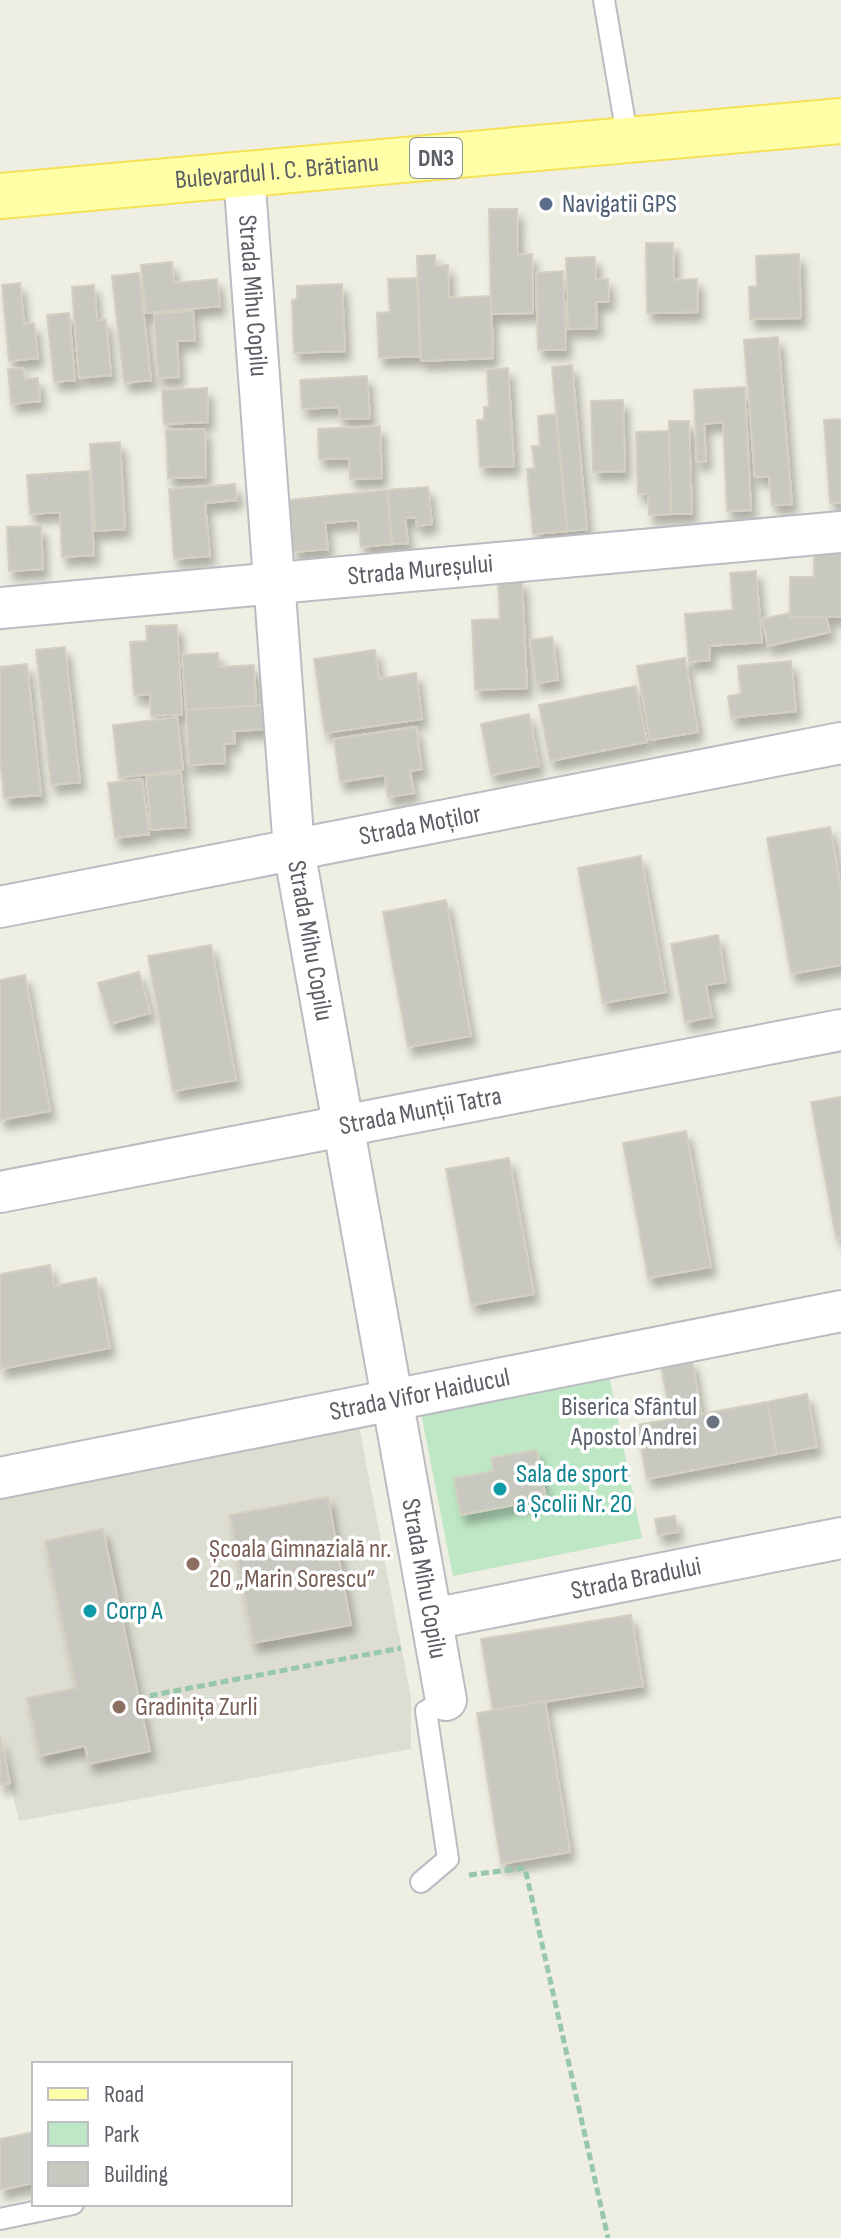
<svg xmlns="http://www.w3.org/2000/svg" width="841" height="2238" font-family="'Sofia Sans Condensed',sans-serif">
<defs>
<filter id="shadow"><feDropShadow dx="5" dy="9" stdDeviation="4" flood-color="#0004"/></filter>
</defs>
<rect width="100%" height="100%" fill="#eeeee3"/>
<polygon fill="#deddd1" points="359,1426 411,1697 411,1749 19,1821 10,1783 0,1785 0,1497"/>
<path fill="#bee7c5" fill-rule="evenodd" d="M 609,1376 L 642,1538 L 453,1576 L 421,1413 ZM 537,1450 L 546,1499 L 461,1515 L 454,1478 L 494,1471 L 492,1458 Z"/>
<g fill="#c9c8c0" stroke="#d3d0c1" stroke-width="2" filter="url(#shadow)">
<polygon points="489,209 517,209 518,255 532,254 533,313 491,314"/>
<polygon points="646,243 673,243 674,280 697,279 698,312 647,313"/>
<polygon points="799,254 801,318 750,319 749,287 757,286 756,256"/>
<polygon points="435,255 435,266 448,265 449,298 491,296 493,358 421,361 417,256"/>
<polygon points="595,257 596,279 608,279 609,302 596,302 597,328 568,329 566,258"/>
<polygon points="172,262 174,283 217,279 220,306 146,313 141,265"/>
<polygon points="563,271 566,350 538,350 536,273"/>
<polygon points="139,273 151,380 124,383 112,276"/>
<polygon points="417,278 420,356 379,358 377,313 390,312 388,279"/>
<polygon points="20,283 24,324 34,323 38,358 9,361 2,285"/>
<polygon points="342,284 345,351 294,353 292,300 297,299 297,286"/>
<polygon points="94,285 97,320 106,320 111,375 79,378 72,287"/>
<polygon points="193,311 195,340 177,341 179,377 158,378 154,314"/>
<polygon points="69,313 75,380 54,382 47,315"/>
<polygon points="778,337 792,504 772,505 769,476 755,477 744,340"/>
<polygon points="572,365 587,529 567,531 552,367"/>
<polygon points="23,368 24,379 38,378 40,401 11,404 8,369"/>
<polygon points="508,368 514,466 480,467 477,420 484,420 484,407 489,407 487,370"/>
<polygon points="367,376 370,418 340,419 339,407 302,409 300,380"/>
<polygon points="745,387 751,510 727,511 723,422 704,424 706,461 697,462 694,390"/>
<polygon points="207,388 208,422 164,424 162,390"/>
<polygon points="623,400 625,471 593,472 591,401"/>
<polygon points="556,414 567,531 533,534 527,469 535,468 532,446 540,446 538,416"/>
<polygon points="841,419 841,502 830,503 824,420"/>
<polygon points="669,421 689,421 692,514 671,514"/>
<polygon points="380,426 382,478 350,479 349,458 319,459 318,429"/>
<polygon points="205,429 206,477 168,478 166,430"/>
<polygon points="669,431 671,514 649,515 648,493 638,494 636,432"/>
<polygon points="120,442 125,529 95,531 90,444"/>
<polygon points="89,471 94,555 62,557 60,512 30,514 27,475"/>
<polygon points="235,484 237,500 205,503 210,556 174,559 169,489"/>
<polygon points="428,487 432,524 417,526 416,517 405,518 408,543 392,544 387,490"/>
<polygon points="387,490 392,544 361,547 358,520 325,523 328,549 293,552 288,500"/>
<polygon points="41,526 43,569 9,571 7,527"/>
<polygon points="814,553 841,553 841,617 790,617 790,577 814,577"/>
<polygon points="756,571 762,642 709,646 710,660 689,662 685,614 733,610 730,573"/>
<polygon points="522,580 527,688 475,690 472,620 500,619 498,582"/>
<polygon points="790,613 790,617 826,617 830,632 768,646 762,619"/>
<polygon points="177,625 182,714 151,716 150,694 134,695 130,642 147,641 146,626"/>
<polygon points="552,637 558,680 536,683 530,640"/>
<polygon points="65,647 80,782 51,785 36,650"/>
<polygon points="375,650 379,679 416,673 422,719 325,733 314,659"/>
<polygon points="218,653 219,667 254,665 256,706 186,710 182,655"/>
<polygon points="685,658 698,732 650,740 637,666"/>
<polygon points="791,661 796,711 731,718 728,696 741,694 738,666"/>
<polygon points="27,664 41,795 4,798 0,759 0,667"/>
<polygon points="636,686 647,742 550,761 539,705"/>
<polygon points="264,705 266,729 234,731 235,743 224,744 225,763 189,765 186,710"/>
<polygon points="529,714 539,766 491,775 481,724"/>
<polygon points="177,717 183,770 119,778 113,725"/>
<polygon points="416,727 422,769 410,771 414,793 388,797 385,775 340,782 334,739"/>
<polygon points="181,773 186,827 151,830 146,776"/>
<polygon points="142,779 149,834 115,838 108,783"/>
<polygon points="830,827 841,889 841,965 791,974 767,838"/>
<polygon points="641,856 666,992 603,1003 578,868"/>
<polygon points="446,900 471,1036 408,1047 383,912"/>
<polygon points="718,935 726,982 706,985 712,1017 685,1022 671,944"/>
<polygon points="211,945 236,1080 173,1091 148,956"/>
<polygon points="139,972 150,1013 110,1024 98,983"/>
<polygon points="25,975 50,1111 0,1120 0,980"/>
<polygon points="841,1097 841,1237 836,1238 811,1102"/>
<polygon points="686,1131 711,1267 648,1278 623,1143"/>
<polygon points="509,1158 534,1294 471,1305 446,1169"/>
<polygon points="50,1265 54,1286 96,1278 110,1348 0,1369 0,1274"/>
<polygon points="692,1360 701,1414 767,1402 777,1454 647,1479 637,1425 671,1419 661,1366"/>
<polygon points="807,1394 817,1447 777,1454 767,1402"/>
<polygon points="537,1450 546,1499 461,1515 454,1478 494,1471 491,1458"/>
<polygon points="328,1497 351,1625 253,1643 230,1515"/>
<polygon points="675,1516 678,1532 658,1535 655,1519"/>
<polygon points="103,1529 150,1751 89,1764 85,1746 40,1756 27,1698 76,1688 45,1541"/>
<polygon points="631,1615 643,1686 493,1710 481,1639"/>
<polygon points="545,1701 570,1852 501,1864 477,1713"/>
<polygon points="0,1736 10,1783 0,1785"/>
<polygon points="34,2132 34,2183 0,2190 0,2139"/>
</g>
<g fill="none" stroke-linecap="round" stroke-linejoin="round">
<defs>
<g id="lane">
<polyline points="604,0 628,141"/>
<polyline points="421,1882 448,1859 426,1711 446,1700"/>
<polyline points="0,2219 73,2204"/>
</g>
<g id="street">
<path id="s1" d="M 244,174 L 294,850 L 446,1700"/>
<path id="s2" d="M 0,608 L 841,532"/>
<path id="s3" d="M 0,907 L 841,743"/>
<path id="s4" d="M 0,1192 L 841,1030"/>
<path id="s5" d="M 0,1478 L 841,1311"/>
<path id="s6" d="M 432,1619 L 841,1538"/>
</g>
<g id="primary">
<path id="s7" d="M 0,196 L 841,121"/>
</g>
</defs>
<use href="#lane" stroke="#bbbcc2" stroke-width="24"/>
<use href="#street" stroke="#bbbcc2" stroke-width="44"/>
<use href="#primary" stroke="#f5e155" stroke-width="48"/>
<g stroke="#97c8ac" stroke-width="5" stroke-dasharray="8 4" stroke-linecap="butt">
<polyline points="138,1698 401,1648"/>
<polyline points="469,1875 525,1868 608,2238"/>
</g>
<use href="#lane" stroke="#fff" stroke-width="20"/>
<use href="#street" stroke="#fff" stroke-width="40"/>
<use href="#primary" stroke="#ffffa7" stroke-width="44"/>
</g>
<circle fill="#5c6f8a" stroke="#fff" stroke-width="3" cx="546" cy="204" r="8"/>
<circle fill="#6b7280" stroke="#fff" stroke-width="3" cx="713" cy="1422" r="8"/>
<g fill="#0f9aa8" stroke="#fff" stroke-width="3">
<circle cx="500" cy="1489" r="8"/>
<circle cx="90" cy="1611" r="8"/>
</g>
<g fill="#8d6e63" stroke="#fff" stroke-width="3">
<circle cx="193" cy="1564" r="8"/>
<circle cx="119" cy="1707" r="8"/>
</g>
<g text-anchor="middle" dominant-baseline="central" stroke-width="7" stroke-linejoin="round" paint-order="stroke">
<rect fill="#fff" stroke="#8c8e92" stroke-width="2" x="410" y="138" width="52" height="40" rx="6"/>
<g font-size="24" font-weight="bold" fill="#5b5e64">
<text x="436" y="158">DN3</text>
</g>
<g font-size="26" fill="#5b5e64" stroke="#fff">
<text stroke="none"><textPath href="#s7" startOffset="278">Bulevardul I. C. Brătianu</textPath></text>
<text stroke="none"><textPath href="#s1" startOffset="122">Strada Mihu Copilu</textPath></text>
<text stroke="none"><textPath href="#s2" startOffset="422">Strada Mureșului</textPath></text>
<text stroke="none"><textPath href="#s3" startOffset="428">Strada Moților</textPath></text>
<text stroke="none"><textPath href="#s1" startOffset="770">Strada Mihu Copilu</textPath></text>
<text stroke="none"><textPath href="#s4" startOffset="428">Strada Munții Tatra</textPath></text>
<text stroke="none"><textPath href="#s5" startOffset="428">Strada Vifor Haiducul</textPath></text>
<text stroke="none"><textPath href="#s6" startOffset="208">Strada Bradului</textPath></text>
<text stroke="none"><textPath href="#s1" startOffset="1418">Strada Mihu Copilu</textPath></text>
</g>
<g font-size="26" fill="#4e5e75" stroke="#fff" text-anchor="start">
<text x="562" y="204">Navigatii GPS</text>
</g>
<g font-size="26" fill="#5b616d" stroke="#fff" text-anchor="end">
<text x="697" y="1407">Biserica Sfântul<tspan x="697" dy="30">Apostol Andrei</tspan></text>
</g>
<g font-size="26" fill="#0d838f" stroke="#fff" text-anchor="start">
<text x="516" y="1474">Sala de sport<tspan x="516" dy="30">a Școlii Nr. 20</tspan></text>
<text x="106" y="1611">Corp A</text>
</g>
<g font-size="26" fill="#785e54" stroke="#fff" text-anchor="start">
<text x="209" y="1549">Școala Gimnazială nr.<tspan x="209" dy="30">20 „Marin Sorescu”</tspan></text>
<text x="135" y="1707">Gradinița Zurli</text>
</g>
</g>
<rect x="32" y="2062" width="260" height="144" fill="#ffffff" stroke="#bdbfc1" stroke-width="2"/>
<rect x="48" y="2088" width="40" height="12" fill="#ffffa7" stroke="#bdbfc1" stroke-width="2"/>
<text x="104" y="2102" font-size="24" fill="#5b5e64">Road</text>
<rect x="48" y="2122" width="40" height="24" fill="#bee7c5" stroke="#bdbfc1" stroke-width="2"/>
<text x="104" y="2142" font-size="24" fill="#5b5e64">Park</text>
<rect x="48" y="2162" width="40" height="24" fill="#c9c8c0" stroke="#bdbfc1" stroke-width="2"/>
<text x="104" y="2182" font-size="24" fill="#5b5e64">Building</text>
</svg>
